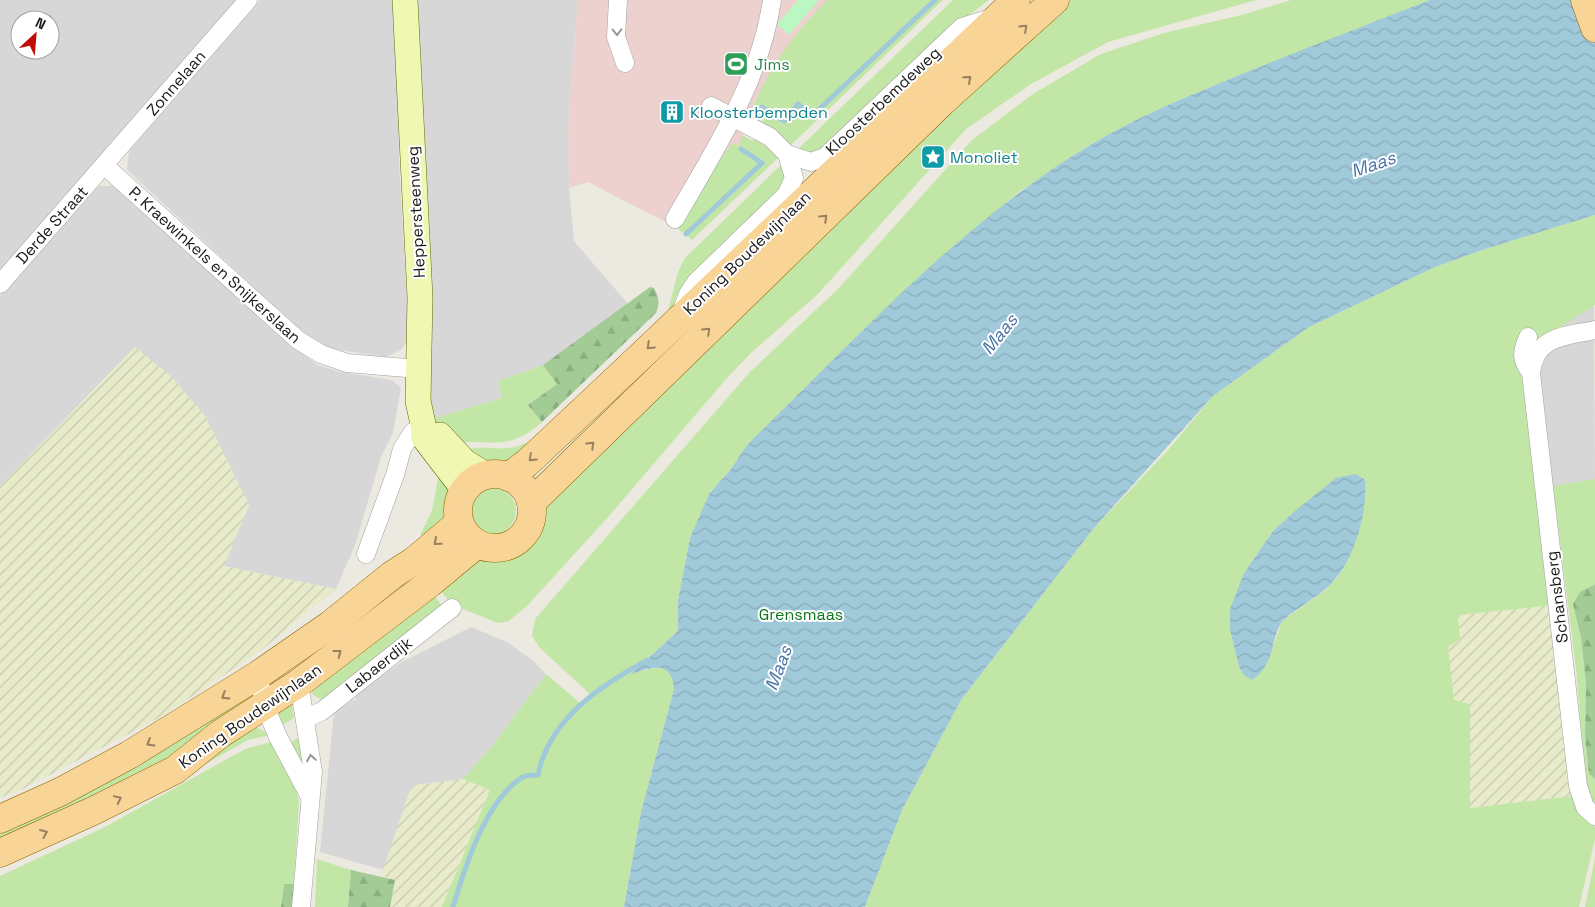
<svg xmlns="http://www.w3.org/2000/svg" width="1595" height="907" font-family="'Space Grotesk',sans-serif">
<defs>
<pattern id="farmland-furrows" width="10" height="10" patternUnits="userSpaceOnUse" patternTransform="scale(1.25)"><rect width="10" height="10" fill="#e7ebca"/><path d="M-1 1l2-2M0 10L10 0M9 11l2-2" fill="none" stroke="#c6c9ad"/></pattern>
<pattern id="forest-firs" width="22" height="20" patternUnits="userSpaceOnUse" patternTransform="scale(1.25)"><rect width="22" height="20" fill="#a2cb95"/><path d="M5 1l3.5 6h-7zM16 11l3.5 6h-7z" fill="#8bae80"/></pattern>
<pattern id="water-waves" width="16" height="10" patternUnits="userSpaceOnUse" patternTransform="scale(1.25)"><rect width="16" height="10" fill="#a0c9d9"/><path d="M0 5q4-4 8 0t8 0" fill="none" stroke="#89acba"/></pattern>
</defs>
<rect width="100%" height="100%" fill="#ece9e0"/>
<g fill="#d8d7d7" fill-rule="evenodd">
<path d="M 0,0 L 236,0 L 0,273 ZM 20,20 L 50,20 L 50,50 L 20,50 Z"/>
<polygon points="260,0 395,0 399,161 409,338 401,350 386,357 327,348 304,333 127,170 129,151"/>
<polygon points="416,0 578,0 568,126 569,188 574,241 628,304 543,365 498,381 502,398 432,419 426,389"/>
<polygon points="99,186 113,186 291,345 318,365 341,372 392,380 401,388 393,433 381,457 355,545 336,589 224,566 249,505 205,416 135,347 0,486 0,296"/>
<polygon points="1594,304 1595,479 1540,490 1532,345"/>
<polygon points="471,627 507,642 531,659 546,674 492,746 463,779 416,785 410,791 383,870 320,852 334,713 351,701 356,700 355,694 402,662"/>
</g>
<polygon fill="#edd1ce" points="578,0 827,0 804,25 770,72 754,103 739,146 684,215 677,228 588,182 569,188 568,126"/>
<g fill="url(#farmland-furrows)">
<polygon points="135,347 173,378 205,416 249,505 224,566 336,589 260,651 161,717 23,789 0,798 0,486"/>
<polygon points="1554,605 1572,796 1470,808 1470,704 1454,700 1448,647 1460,639 1458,615"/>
<polygon points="463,779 490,790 442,907 390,907 395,880 381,876 410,791 416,785"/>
</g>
<g fill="#c2e6a5" fill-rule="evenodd">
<path d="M 827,0 L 943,0 L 791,145 L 776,131 L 762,123 L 764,119 L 751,112 C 767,69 795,33 827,0 Z"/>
<polygon points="953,0 989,0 964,19 831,145 813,154 797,150"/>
<polygon points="1067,0 1256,0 1108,42 1031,84 966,129 818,294 751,353 726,379 609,516 527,606 509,621 498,623 460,608 450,602 436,585 480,556 497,557 519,549 535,531 539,509"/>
<path d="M 1291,0 L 1430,0 L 1182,99 L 1140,118 L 1086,147 L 1019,192 L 973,231 L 914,283 L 747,445 L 731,469 L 709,494 L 690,539 L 678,600 L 678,631 L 631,674 C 650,669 672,658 674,689 L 641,812 L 624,907 L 442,907 L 490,790 L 463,779 L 492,746 L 546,674 L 580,703 L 592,696 L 539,647 L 532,636 L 535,619 L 749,373 L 839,288 L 972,140 L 1033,94 L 1101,54 L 1164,33 L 1242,15 Z"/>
<path d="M 742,135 L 753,141 L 755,138 L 779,157 L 692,240 L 677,228 C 692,197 711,170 733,143 L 739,146 Z"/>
<path d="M 783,163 L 787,181 L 678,308 L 506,466 L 488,466 L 463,450 C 490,443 503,456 532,440 L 668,311 L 678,272 L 685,258 Z"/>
<path d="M 1595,215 L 1595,305 L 1532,345 L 1554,605 L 1458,615 L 1460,639 L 1448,647 L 1454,700 L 1470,704 L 1470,808 L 1572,796 L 1578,814 L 1595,827 L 1595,839 L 1579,907 L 865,907 L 902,810 L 961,700 L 1094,528 L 1168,450 L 1213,396 L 1309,327 L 1435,267 L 1482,250 ZM 1311,498 L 1360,524 L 1339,576 L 1324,591 L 1282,621 L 1267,664 L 1252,680 L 1239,667 L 1230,630 L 1244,573 L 1273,531 Z"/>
<path d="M 543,365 L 557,384 L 528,405 L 542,422 C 517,444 505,443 473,442 C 468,441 462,444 458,442 C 446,439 439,427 432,419 L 502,398 L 498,381 Z"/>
<polygon points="439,473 451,493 447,517 421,538 421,533 432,511"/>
<polygon points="1595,479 1595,584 1586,588 1573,604 1581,638 1586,683 1585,737 1589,774 1595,779 1595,807 1586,790 1576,669 1553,486"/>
<circle cx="493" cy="511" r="23"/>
<polygon points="430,590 442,606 322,700 313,695 311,687"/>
<polygon points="254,693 254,707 148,770 0,843 0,828"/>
<polygon points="291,698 294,718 281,726 275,704"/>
<polygon points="249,727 258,728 270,735 248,740 156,792"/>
<polygon points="301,736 305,770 290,743"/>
<polygon points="271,742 293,778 299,801 294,884 284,884 281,907 0,907 0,876 105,827 245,749"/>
<polygon points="1595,858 1595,907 1585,907"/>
<polygon points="317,859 351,870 348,907 315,907"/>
</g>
<g fill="url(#forest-firs)">
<path d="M 650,287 L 654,288 C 659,297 660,304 656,313 L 542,422 L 528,405 L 557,384 L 543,365 Z"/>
<polygon points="1595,584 1595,779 1589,774 1585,737 1586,683 1581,638 1573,604 1580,592"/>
<polygon points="351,870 395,880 390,907 348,907"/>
<polygon points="284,884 294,884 293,907 281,907"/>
</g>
<polygon fill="#bbf7c3" points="798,0 819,0 789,35 777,24"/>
<g fill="url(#water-waves)">
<path d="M 1430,0 L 1595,0 L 1595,215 L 1482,250 L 1435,267 L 1309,327 L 1213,396 L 1094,528 L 961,700 L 902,810 L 865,907 L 624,907 L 641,812 L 674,689 C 672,659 649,667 630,675 L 678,631 L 678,600 L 690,538 L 709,494 L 731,469 L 747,445 C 853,342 959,224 1087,147 C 1134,118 1186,97 1237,76 C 1301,50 1366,25 1430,0 Z"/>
<path d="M 1356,474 L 1365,480 C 1368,515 1352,570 1323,591 C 1316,597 1283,618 1281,623 C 1269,645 1276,662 1252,680 L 1244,675 L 1239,667 L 1230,630 L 1230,609 L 1244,573 L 1273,531 L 1295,511 L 1336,478 Z"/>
</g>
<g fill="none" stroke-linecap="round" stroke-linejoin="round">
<g stroke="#a0c9d9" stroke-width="5">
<polyline points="762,107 784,121 798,104 812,116 935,0"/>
<polyline points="686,234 762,163 741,149"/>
<path d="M 453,907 C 465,867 486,799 523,777 C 527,775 533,775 538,775 C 549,719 601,685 648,660"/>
</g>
<defs>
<g id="street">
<polyline points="618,0 616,37 625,63"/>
<polyline points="711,106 770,137 787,154"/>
<polyline points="105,166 298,340 321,354 347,363 418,369"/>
<path d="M 675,219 C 715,149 760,82 772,0"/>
<polyline points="0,284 248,0"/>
<polyline points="682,310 688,294 696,282 786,195 794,178 787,154 811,162 825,157 962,27 994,17"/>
<path d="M 1595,330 C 1565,336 1535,336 1531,373 L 1578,786 L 1585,807 L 1595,816"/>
<path d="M 1528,337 C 1521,353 1521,359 1531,373"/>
<polyline points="366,554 395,475 402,449 412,433 423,424"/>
<polyline points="258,675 265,706 278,737 310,797"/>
<polyline points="299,683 313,772 301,907"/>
<polyline points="305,719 322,711 452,608"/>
</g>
<g id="secondary">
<polyline points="405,0 420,297 418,401 423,424 424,438 464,490"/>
<polyline points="440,435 465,462 486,475"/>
</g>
<g id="primary">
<polyline points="1585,0 1595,28"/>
<circle cx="495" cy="511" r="37"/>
<polyline points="508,477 527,463 625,371 1016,0"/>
<polyline points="531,503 942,102 1055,0"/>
<polyline points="0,819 60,792 129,755 258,675 330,625 392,575 414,561 459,523"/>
<polyline points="0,853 93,811 175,770 220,734 299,683 430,583 477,544"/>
</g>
</defs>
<use href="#street" stroke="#a1a1a1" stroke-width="19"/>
<use href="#secondary" stroke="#5c6c07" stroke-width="26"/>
<use href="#primary" stroke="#8d6703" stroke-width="29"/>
<use href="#street" stroke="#fff" stroke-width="18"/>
<use href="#secondary" stroke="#f0f7b2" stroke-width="25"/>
<use href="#primary" stroke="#f9d497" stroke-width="28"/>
</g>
<defs><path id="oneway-chevron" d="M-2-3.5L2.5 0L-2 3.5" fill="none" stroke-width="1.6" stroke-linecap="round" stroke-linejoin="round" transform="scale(1.25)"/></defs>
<g stroke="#95805f">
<use href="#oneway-chevron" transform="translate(1024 28) rotate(-43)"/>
<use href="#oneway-chevron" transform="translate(968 79) rotate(-41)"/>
<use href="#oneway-chevron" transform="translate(824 218) rotate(-44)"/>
<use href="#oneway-chevron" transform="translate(707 331) rotate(-44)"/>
<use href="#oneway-chevron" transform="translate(650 346) rotate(136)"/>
<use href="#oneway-chevron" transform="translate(591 445) rotate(-44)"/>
<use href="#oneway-chevron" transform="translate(532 458) rotate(137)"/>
<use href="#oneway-chevron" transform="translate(437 542) rotate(139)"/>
<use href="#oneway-chevron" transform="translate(338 653) rotate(-37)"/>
<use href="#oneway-chevron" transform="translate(225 696) rotate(148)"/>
<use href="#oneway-chevron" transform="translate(150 743) rotate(149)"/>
<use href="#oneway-chevron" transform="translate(118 799) rotate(-26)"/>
<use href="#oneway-chevron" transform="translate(44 833) rotate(-24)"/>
</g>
<g stroke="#989898">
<use href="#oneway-chevron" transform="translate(617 32) rotate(89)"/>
<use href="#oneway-chevron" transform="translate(311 758) rotate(-99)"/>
</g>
<defs>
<symbol id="stadium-square" viewBox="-11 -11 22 22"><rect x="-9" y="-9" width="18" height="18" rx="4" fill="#2e9e5b" stroke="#fff"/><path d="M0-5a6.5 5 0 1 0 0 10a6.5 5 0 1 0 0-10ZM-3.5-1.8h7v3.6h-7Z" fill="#fff"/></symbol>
<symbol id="building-square" viewBox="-11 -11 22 22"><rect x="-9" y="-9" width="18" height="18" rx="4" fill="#0f9aa8" stroke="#fff"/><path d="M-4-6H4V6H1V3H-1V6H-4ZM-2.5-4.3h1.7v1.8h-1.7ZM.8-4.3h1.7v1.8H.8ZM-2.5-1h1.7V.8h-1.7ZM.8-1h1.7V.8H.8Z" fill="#fff"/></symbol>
<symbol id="sight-square" viewBox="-11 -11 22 22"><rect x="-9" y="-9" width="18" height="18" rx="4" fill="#0f9aa8" stroke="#fff"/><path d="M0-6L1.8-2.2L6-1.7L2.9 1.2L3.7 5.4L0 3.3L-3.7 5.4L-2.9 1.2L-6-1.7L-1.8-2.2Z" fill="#fff"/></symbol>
</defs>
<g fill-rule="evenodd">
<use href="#stadium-square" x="722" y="50" width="28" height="28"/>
<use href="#building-square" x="658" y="98" width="28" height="28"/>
<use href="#sight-square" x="919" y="143" width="28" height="28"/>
</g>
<g text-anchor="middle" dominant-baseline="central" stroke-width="4" stroke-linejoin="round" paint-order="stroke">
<g font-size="16" fill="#27864d" stroke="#fff" text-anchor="start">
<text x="754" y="64">Jims</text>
</g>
<g font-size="16" fill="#1a1a1a" stroke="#fff">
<text transform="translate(176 83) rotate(-49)">Zonnelaan</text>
<text transform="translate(883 101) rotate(-43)">Kloosterbemdeweg</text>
<text transform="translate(416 212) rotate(-93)">Heppersteenweg</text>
<text transform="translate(52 225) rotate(-48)">Derde Straat</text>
<text transform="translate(747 253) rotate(-44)">Koning Boudewijnlaan</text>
<text transform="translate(215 265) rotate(42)">P. Kraewinkels en Snijkerslaan</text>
<text transform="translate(1557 597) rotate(-97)">Schansberg</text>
<text transform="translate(379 665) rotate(-38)">Labaerdijk</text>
<text transform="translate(250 716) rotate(-35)">Koning Boudewijnlaan</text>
</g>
<g font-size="16" fill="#0d838f" stroke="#fff" text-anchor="start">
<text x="690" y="112">Kloosterbempden</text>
<text x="950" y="157">Monoliet</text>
</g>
<g font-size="16" fill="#0d741b" stroke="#fff">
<text x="801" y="614">Grensmaas</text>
</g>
<g font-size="18" font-style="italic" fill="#4a73a7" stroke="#fff">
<text transform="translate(1373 164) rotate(-19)">Maas</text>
<text transform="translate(999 334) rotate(-51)">Maas</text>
<text transform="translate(778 668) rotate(-69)">Maas</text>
</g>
</g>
<g transform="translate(35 35) rotate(26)"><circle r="24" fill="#ffffff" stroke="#a3a3a3"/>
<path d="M0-4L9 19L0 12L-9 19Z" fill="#c00e04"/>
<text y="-8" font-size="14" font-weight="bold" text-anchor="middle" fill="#1a1a1a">N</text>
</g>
</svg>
